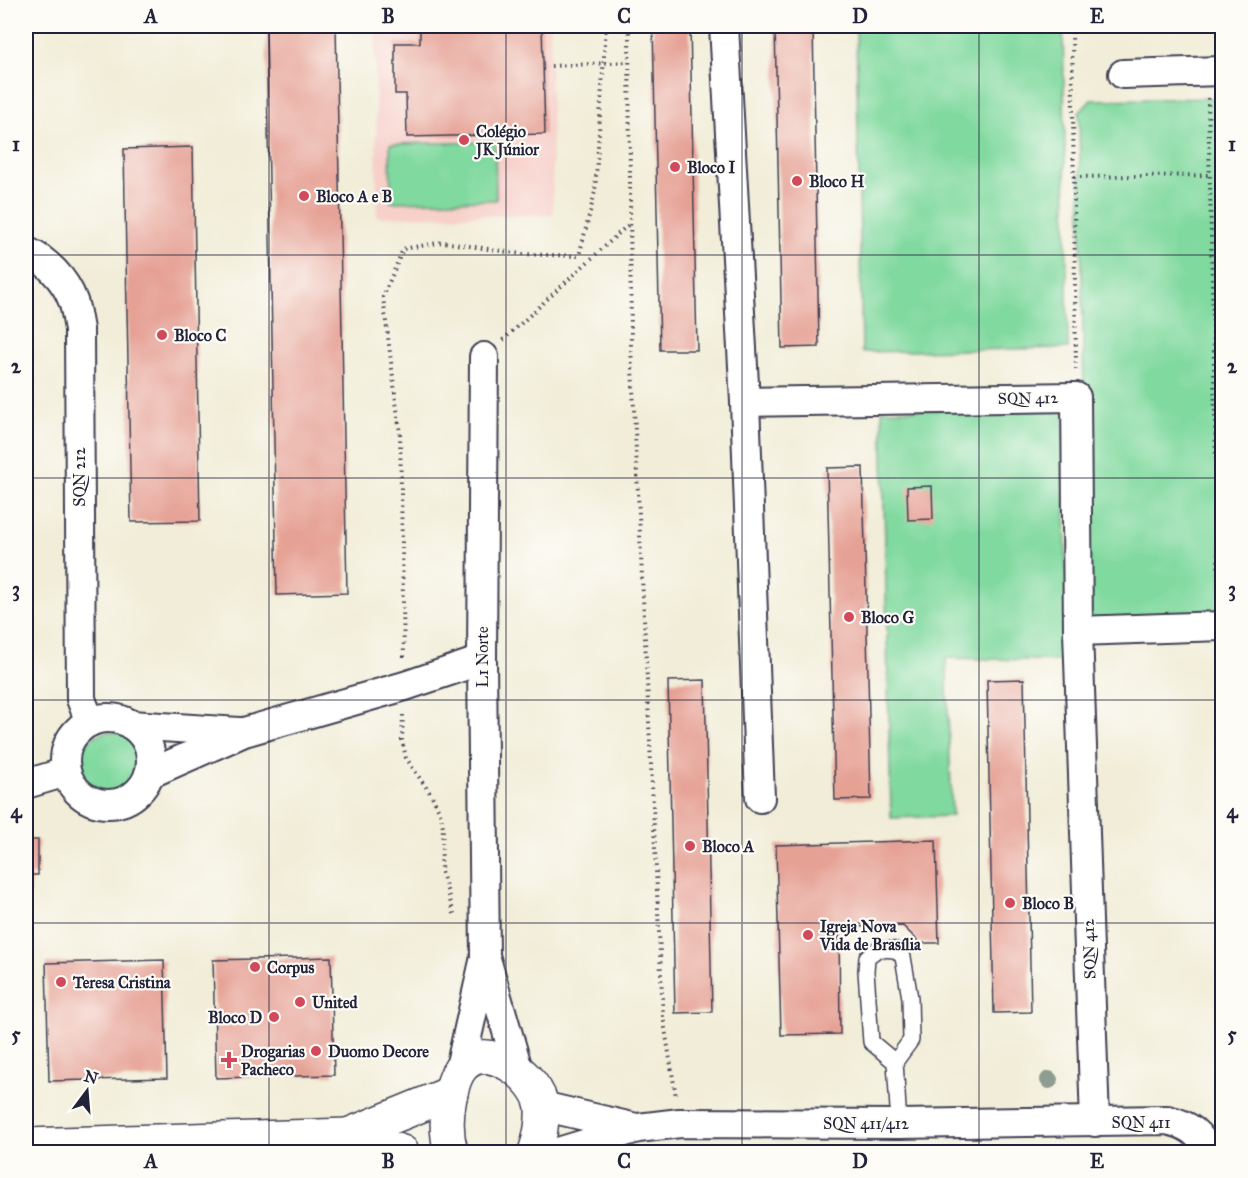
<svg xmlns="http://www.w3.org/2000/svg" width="1248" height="1178" font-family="'IM FELL Great Primer',serif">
<rect width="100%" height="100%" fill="#fdfcf7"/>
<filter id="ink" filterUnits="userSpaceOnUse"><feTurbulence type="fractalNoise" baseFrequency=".0167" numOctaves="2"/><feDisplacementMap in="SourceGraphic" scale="12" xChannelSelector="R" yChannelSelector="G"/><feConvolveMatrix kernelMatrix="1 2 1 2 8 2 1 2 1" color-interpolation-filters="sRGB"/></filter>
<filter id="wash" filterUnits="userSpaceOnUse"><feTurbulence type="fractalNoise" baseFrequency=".008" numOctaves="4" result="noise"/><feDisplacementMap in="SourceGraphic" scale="24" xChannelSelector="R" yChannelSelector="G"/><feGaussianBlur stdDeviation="1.35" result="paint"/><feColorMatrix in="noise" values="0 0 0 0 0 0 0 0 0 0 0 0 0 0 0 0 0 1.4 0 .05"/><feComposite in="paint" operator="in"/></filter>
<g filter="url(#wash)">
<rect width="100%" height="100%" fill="#f1edd8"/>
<polygon fill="#f7d0ca" points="375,26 550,26 553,215 377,217"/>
<g fill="#80d99f" stroke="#517e6d" stroke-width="1.5">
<polygon points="856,26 1063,26 1068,348 862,352"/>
<polygon points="1222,98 1222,616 1088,619 1079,113 1091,100"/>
<polygon points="495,142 496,200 391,202 390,144"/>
<polygon points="1064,409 1067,661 946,658 952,816 891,818 882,410"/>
<circle cx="110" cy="762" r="30"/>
</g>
<g id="blocks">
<g fill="#e6a195">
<polygon points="266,26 336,26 347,593 277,595"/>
<polygon points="420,26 542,26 545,134 407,137 406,94 395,94 395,43 420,43"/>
<polygon points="653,26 690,26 697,350 660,350"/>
<polygon points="775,26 813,26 819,347 782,348"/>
<polygon points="26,116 28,116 29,150 26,150"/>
<polygon points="193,147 200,521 131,522 124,149"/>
<polygon points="863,467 871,799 835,800 827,468"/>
<polygon points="932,486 933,519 908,520 907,487"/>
<polygon points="1024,679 1031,1012 994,1013 987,680"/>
<polygon points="705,680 712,1012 675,1013 668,681"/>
<polygon points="26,821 29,821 29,840 38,840 38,875 31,875 31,894 26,894"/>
<polygon points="936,840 939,943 920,943 903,926 839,927 840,1034 781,1035 776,845"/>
<polygon points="331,957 334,1075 216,1078 213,960"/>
<polygon points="164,960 167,1078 49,1081 46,963"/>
</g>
</g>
</g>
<g filter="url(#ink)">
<use href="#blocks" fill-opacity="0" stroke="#414053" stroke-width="1.5"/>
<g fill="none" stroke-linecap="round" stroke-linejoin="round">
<defs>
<polyline id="lane" points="895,1062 871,1042 866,971 867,957 878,949 896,950 903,957 910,998 911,1040 895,1062 899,1124"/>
<g id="street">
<polyline points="724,26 745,402 1076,397 1078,631 1095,1122"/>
<polyline points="1123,74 1222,71"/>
<path d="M 26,251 C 46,260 65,279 73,301 C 76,309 77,320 79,329 L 81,699 L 90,722"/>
<polyline points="745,402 760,798"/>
<polyline points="1078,631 1222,626"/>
<circle cx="108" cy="761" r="43"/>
<polyline points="131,725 239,732"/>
<polyline points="149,774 244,732 405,686 482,660"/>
<polyline points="26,784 66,772"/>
<polyline points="486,959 518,1069"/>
<polyline points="460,1068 485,957 482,660 484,357"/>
<polyline points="542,1106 636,1128"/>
<path d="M 558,1152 L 638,1128 L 680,1123 L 899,1124 L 1167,1120 C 1186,1124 1201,1132 1207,1152"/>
</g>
<g id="secondary">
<polyline points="348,1135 451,1093"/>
<polyline points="26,1145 348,1135 402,1152"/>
<path d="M 451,1152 C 446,1134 446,1116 450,1097 C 452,1087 455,1075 462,1067 C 486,1038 538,1077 542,1107 C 543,1121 540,1139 535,1152"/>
</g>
</defs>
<use href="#lane" stroke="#414053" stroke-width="18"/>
<use href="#street" stroke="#414053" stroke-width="32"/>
<use href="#secondary" stroke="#414053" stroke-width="36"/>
<g stroke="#414053" stroke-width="4" stroke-dasharray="1.5 4.5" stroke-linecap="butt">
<polyline points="629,26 631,346 663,1016 676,1097"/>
<polyline points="1072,26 1076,370"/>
<polyline points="551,66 629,62"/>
<polyline points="1208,98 1219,598"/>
<polyline points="1074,177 1210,175"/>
<polyline points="503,340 630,223"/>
<polyline points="404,657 400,433 383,297 403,249 443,242 521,254 579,256 595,192 606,26"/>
<polyline points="403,715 402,740 406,758 432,796 441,815 443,827 441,870 455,917"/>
</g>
<use href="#lane" stroke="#fff" stroke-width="15"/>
<use href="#street" stroke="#fff" stroke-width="28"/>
<use href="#secondary" stroke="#fff" stroke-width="33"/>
</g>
<circle fill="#8f9c92" cx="1049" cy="1080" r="9"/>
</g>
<path fill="none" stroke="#22223b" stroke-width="1.5" stroke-opacity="0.55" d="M 269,26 L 269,1152M 506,26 L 506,1152M 742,26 L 742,1152M 979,26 L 979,1152M 26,255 L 1222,255M 26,478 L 1222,478M 26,700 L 1222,700M 26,923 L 1222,923"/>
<g fill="#d1495b" stroke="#fdfcf7" stroke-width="2">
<circle cx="464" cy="140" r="6"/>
<circle cx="675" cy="167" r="6"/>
<circle cx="797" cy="181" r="6"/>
<circle cx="304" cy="196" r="6"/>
<circle cx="162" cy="335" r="6"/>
<circle cx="849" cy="617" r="6"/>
<circle cx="690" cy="846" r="6"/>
<circle cx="1010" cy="903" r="6"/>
<circle cx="808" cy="935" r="6"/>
<circle cx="255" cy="967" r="6"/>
<circle cx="61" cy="982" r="6"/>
<circle cx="300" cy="1002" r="6"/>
<circle cx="274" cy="1017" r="6"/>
<circle cx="316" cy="1051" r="6"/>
<path d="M226 1051h6v6h6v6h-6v6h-6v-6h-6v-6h6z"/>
</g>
<g text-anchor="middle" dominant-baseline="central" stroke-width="4.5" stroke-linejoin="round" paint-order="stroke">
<g font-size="16" font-weight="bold" fill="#22223b" stroke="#fdfcf7" text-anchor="start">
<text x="476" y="131">Colégio<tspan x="476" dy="18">JK Júnior</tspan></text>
<text x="687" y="167">Bloco I</text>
<text x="809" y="181">Bloco H</text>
<text x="316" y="196">Bloco A e B</text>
<text x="174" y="335">Bloco C</text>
<text x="861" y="617">Bloco G</text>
<text x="702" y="846">Bloco A</text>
<text x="1022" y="903">Bloco B</text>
<text x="820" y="926">Igreja Nova<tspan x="820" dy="18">Vida de Brasília</tspan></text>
<text x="267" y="967">Corpus</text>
<text x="73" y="982">Teresa Cristina</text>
<text x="312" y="1002">United</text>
<text x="262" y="1017" text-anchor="end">Bloco D</text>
<text x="241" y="1051">Drogarias<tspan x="241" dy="18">Pacheco</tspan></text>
<text x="328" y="1051">Duomo Decore</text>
</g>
<g font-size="16" fill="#22223b" stroke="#fdfcf7">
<text transform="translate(1028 398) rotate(-1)">SQN 412</text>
<text transform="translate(79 477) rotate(-90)">SQN 212</text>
<text transform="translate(482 657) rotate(-90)">L1 Norte</text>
<text transform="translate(1089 949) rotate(-92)">SQN 412</text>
<text x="1141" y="1122">SQN 411</text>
<text x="866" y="1123">SQN 411/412</text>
</g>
</g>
<rect width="1248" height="1178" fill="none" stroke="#fdfcf7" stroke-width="66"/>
<g transform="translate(87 1091) rotate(16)" stroke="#fdfcf7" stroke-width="4.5" paint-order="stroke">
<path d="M0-4.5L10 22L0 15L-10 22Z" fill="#22223b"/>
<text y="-9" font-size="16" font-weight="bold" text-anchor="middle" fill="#22223b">N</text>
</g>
<rect x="33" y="33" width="1182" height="1112" fill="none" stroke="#22223b" stroke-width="2"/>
<g font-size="20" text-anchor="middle" font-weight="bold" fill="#22223b">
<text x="151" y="23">A</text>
<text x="388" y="23">B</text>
<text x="624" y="23">C</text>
<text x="860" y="23">D</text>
<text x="1097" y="23">E</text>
<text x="16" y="151">1</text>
<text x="1232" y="151">1</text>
<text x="16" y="373">2</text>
<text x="1232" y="373">2</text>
<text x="16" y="596">3</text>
<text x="1232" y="596">3</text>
<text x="16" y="818">4</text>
<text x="1232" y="818">4</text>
<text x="16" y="1041">5</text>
<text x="1232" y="1041">5</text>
<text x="151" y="1168">A</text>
<text x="388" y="1168">B</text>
<text x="624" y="1168">C</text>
<text x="860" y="1168">D</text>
<text x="1097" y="1168">E</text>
</g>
</svg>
